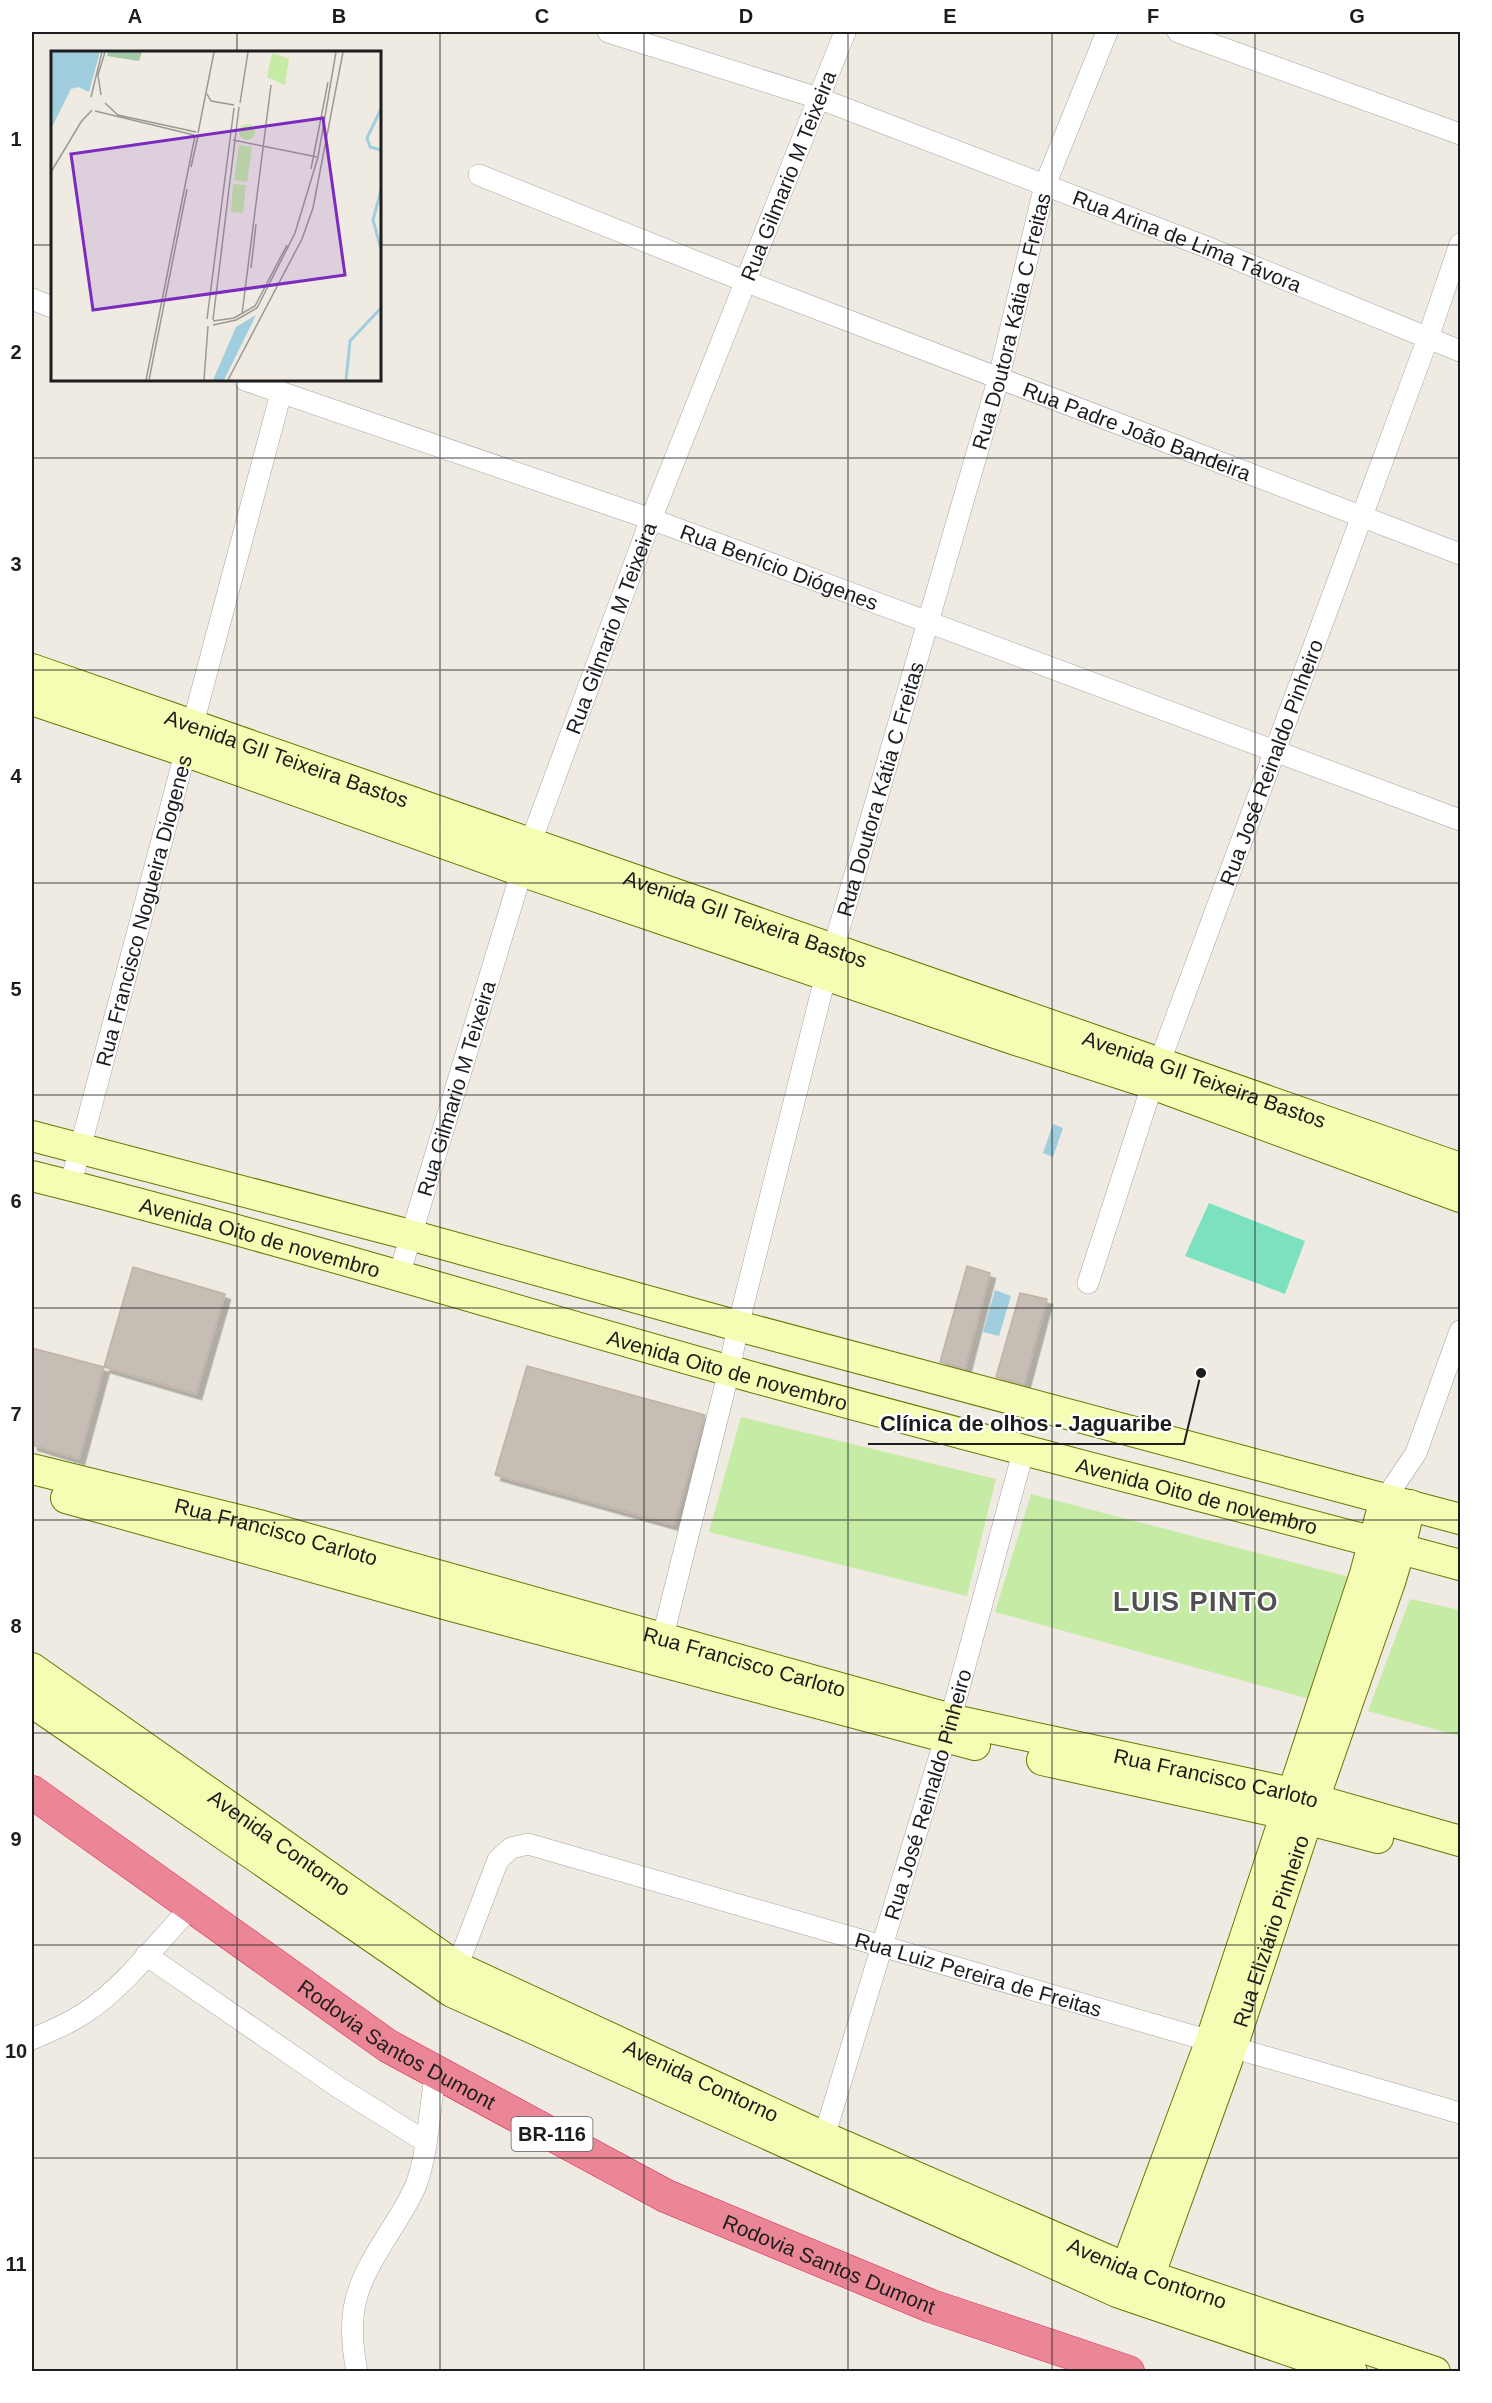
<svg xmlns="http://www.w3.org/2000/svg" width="1492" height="2403" font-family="Arial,sans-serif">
<defs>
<filter id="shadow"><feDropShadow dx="5.5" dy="5.5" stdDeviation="0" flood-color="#0004"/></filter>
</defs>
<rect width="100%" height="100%" fill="#efebe2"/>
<g fill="#c5eba5">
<polygon points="741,1417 996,1479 967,1596 709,1532"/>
<polygon points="1031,1494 1357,1579 1313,1700 995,1612"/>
<polygon points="1410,1599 1460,1610 1460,1736 1368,1711"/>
</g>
<polygon fill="#7ce1be" points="1209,1203 1305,1241 1285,1294 1185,1256"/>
<g fill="#a0cede">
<polygon points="1053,1124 1063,1128 1053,1157 1043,1153"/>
<polygon points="995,1290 1011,1296 999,1336 983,1332"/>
</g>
<g fill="#c6bdb5" stroke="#c1b2a4" stroke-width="1.5" filter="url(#shadow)">
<polygon points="967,1266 990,1273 965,1369 940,1362"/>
<polygon points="133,1267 225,1294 196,1394 104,1367"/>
<polygon points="1020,1293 1047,1299 1024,1385 996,1377"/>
<polygon points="32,1348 104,1367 79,1459 32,1445"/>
<polygon points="527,1366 705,1415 674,1525 495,1475"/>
</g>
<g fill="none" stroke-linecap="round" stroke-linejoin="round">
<defs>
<g id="street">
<path id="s1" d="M 608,32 L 818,98 L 1204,246 L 1460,351"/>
<polyline points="1178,32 1460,134"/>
<path id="s2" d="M 479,175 L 747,282 L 1460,554"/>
<polyline points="32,299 52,307"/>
<path id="s3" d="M 245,380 L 651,519 L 1460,820"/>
<path id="s4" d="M 70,1186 L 281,393"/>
<path id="s5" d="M 399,1275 L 530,844 L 651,519 L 845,32"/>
<path id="s6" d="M 1088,1283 L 1160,1061 L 1428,338 L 1460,244"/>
<polyline points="1385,1499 1416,1453 1460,1331"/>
<path id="s7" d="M 659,1652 L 729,1371 L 738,1326 L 826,974 L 999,377 L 1045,185 L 1107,32"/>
<polyline points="146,1955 338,2087 426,2142"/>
<path id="s8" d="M 454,1980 L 457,1967 L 498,1860 L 511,1848 L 528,1844 L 1460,2113"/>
<path d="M 32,2039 C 50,2031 69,2024 86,2012 C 122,1989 161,1939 191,1907"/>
<path id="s9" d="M 824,2137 L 945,1739 L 1024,1449"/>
<path d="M 357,2372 C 345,2310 356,2285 389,2233 C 398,2218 409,2202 416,2185 C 429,2149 429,2109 436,2072"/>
</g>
<g id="secondary">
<path id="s10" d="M 32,669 L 1460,1168"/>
<polyline points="32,700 187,752 521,871 1013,1039 1152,1084 1460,1197"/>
<polyline points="32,1136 410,1235 738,1326 1460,1519"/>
<path id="s11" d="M 32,1176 C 265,1234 495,1305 727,1370 C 970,1438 1216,1499 1460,1565"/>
<path id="s12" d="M 32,1469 L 259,1525 L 958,1721 L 1292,1793 L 1460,1841"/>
<polyline points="66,1498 448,1605 975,1745"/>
<path id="s13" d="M 32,1668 L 457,1967 L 824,2137 L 1126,2268 L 1435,2372"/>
<polyline points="32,1702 452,1992 1117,2292 1352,2372"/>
<polyline points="1042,1760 1286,1814 1378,1838"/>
<polyline points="1119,2287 1211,2040 1365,1574 1385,1499"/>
<path id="s14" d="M 1142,2296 L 1232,2047 L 1314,1799 L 1390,1582 L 1400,1549 L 1410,1505"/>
</g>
<g id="highway">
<path id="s15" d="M 32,1792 L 388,2046 L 666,2196 L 931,2306 L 1128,2372"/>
</g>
</defs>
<use href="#street" stroke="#a4a4a4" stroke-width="22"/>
<use href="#secondary" stroke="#667701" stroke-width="32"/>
<use href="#highway" stroke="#df1d58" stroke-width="34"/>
<use href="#street" stroke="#fff" stroke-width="21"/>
<use href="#secondary" stroke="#f5fcb3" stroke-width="30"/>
<use href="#highway" stroke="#ea8695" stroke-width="33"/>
</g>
<path fill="none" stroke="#1d1d1d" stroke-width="1.5" stroke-opacity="0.55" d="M 237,32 L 237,52M 440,32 L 440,2372M 644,32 L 644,2372M 848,32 L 848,2372M 1052,32 L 1052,2372M 1255,32 L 1255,2372M 32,245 L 52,245M 380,245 L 1460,245M 237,380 L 237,2372M 32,458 L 1460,458M 32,670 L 1460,670M 32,883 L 1460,883M 32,1095 L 1460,1095M 32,1308 L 1460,1308M 32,1520 L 1460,1520M 32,1733 L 1460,1733M 32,1945 L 1460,1945M 32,2158 L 1460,2158"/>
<g text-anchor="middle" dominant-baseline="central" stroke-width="4.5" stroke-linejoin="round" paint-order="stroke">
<rect fill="#fff" stroke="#616161" stroke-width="1.5" x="511.5" y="2117" width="81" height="34" rx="4.5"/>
<g font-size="20" font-weight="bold" fill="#1d1d1d">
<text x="552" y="2134">BR-116</text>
</g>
<g font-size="21" fill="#1d1d1d" stroke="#fff">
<text stroke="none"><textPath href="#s5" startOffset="1167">Rua Gilmario M Teixeira</textPath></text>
<text stroke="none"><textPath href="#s1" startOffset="616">Rua Arina de Lima Távora</textPath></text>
<text stroke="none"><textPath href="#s7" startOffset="1377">Rua Doutora Kátia C Freitas</textPath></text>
<text stroke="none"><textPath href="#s2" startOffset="706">Rua Padre João Bandeira</textPath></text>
<text stroke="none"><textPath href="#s3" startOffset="566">Rua Benício Diógenes</textPath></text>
<text stroke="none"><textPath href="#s5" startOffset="681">Rua Gilmario M Teixeira</textPath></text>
<text stroke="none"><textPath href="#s10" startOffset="270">Avenida GIl Teixeira Bastos</textPath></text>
<text stroke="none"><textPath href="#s6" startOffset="552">Rua José Reinaldo Pinheiro</textPath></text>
<text stroke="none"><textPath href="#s7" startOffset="891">Rua Doutora Kátia C Freitas</textPath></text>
<text stroke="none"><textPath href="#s4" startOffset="285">Rua Francisco Nogueira Diogenes</textPath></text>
<text stroke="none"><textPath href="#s10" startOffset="756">Avenida GIl Teixeira Bastos</textPath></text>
<text stroke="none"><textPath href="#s10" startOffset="1242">Avenida GIl Teixeira Bastos</textPath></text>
<text stroke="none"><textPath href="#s5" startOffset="195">Rua Gilmario M Teixeira</textPath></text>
<text stroke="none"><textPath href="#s11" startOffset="236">Avenida Oito de novembro</textPath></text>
<text stroke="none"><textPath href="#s11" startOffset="722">Avenida Oito de novembro</textPath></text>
<text stroke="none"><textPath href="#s11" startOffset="1208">Avenida Oito de novembro</textPath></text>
<text stroke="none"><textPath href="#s12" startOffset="252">Rua Francisco Carloto</textPath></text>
<text stroke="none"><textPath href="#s12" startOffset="738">Rua Francisco Carloto</textPath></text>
<text stroke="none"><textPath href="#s12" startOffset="1224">Rua Francisco Carloto</textPath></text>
<text stroke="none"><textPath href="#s9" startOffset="358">Rua José Reinaldo Pinheiro</textPath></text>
<text stroke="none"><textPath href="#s13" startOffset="303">Avenida Contorno</textPath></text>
<text stroke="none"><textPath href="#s14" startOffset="387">Rua Eliziário Pinheiro</textPath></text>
<text stroke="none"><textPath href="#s8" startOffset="632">Rua Luiz Pereira de Freitas</textPath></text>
<text stroke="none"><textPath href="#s15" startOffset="444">Rodovia Santos Dumont</textPath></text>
<text stroke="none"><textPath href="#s13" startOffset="789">Avenida Contorno</textPath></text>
<text stroke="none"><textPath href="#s15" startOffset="930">Rodovia Santos Dumont</textPath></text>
<text stroke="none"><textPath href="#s13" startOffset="1275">Avenida Contorno</textPath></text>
</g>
<g font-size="27" font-weight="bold" letter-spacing="1.5" fill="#505050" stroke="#fff">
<text x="1196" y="1602">LUIS PINTO</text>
</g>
</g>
<g transform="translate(51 51)">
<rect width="330" height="330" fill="#efebe2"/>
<path d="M 221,2 L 238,8 L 234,34 L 216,26 ZM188 81a8 8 0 1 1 16 0a8 8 0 1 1-16 0ZM 188,94 L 201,96 L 196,131 L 183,129 ZM 182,133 L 195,134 L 192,162 L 180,161 Z" fill="#c5eba5"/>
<path d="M 57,1 L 91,1 L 88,10 L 56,5 Z" fill="#a2c8a9"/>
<path d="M 1,1 L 49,1 L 38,41 L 27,36 L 20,38 L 0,78 ZM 205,264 L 173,329 L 162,329 L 185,276 Z" fill="#a0cede"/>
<path fill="none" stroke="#a0cede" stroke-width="3" d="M 330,58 L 316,87 L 319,96 L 330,99M 330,139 L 322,169 L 330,198M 295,329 L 299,290 L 330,257"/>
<path fill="none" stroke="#9b9993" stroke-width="1.5" d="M 156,43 L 160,50 L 183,54M 50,44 L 47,24 L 54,1M 40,46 L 51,1M 54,52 L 67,64 L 145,81M 189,52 L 197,1M 44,60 L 143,84M 147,82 L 163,1M 182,89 L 266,106M 140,116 L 147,85M 260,118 L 277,31M 0,121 L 30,71 L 41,59M 200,217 L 205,173M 191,263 L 220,34M 156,268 L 183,57M 162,269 L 188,56M 162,270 L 183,267 L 204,255 L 236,194M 162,274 L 185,269 L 206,257 L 244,182 L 267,106 L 285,1M 95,329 L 144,85M 98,329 L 136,138M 153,329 L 157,275M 177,329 L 251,188 L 262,157 L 292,1"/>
<path fill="#7b2cbf" fill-opacity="0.15" stroke="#7b2cbf" stroke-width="3" d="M 272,67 L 294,224 L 42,259 L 20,103 Z"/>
<rect width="330" height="330" fill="none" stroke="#1d1d1d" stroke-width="3"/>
</g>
<path fill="none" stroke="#1d1d1d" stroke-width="2" d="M1201 1373L1184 1444H868"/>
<circle fill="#1d1d1d" stroke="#fff" stroke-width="2" cx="1201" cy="1373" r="6"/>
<g font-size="22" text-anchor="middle" font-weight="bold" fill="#1d1d1d" stroke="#fff" stroke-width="4.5" stroke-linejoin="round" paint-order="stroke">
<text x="1026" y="1431">Clínica de olhos - Jaguaribe</text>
</g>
<rect width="1492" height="2403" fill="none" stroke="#ffffff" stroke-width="66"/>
<rect x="33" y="33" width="1426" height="2337" fill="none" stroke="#1d1d1d" stroke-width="2"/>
<g font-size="20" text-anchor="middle" font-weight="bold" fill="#1d1d1d">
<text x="135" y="23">A</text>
<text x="339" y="23">B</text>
<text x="542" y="23">C</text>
<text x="746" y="23">D</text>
<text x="950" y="23">E</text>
<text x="1153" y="23">F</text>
<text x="1357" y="23">G</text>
<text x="16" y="146">1</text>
<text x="16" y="359">2</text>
<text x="16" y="571">3</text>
<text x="16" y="783">4</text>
<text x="16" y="996">5</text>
<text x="16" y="1208">6</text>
<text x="16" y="1421">7</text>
<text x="16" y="1633">8</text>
<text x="16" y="1846">9</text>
<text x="16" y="2058">10</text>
<text x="16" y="2271">11</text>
</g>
</svg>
